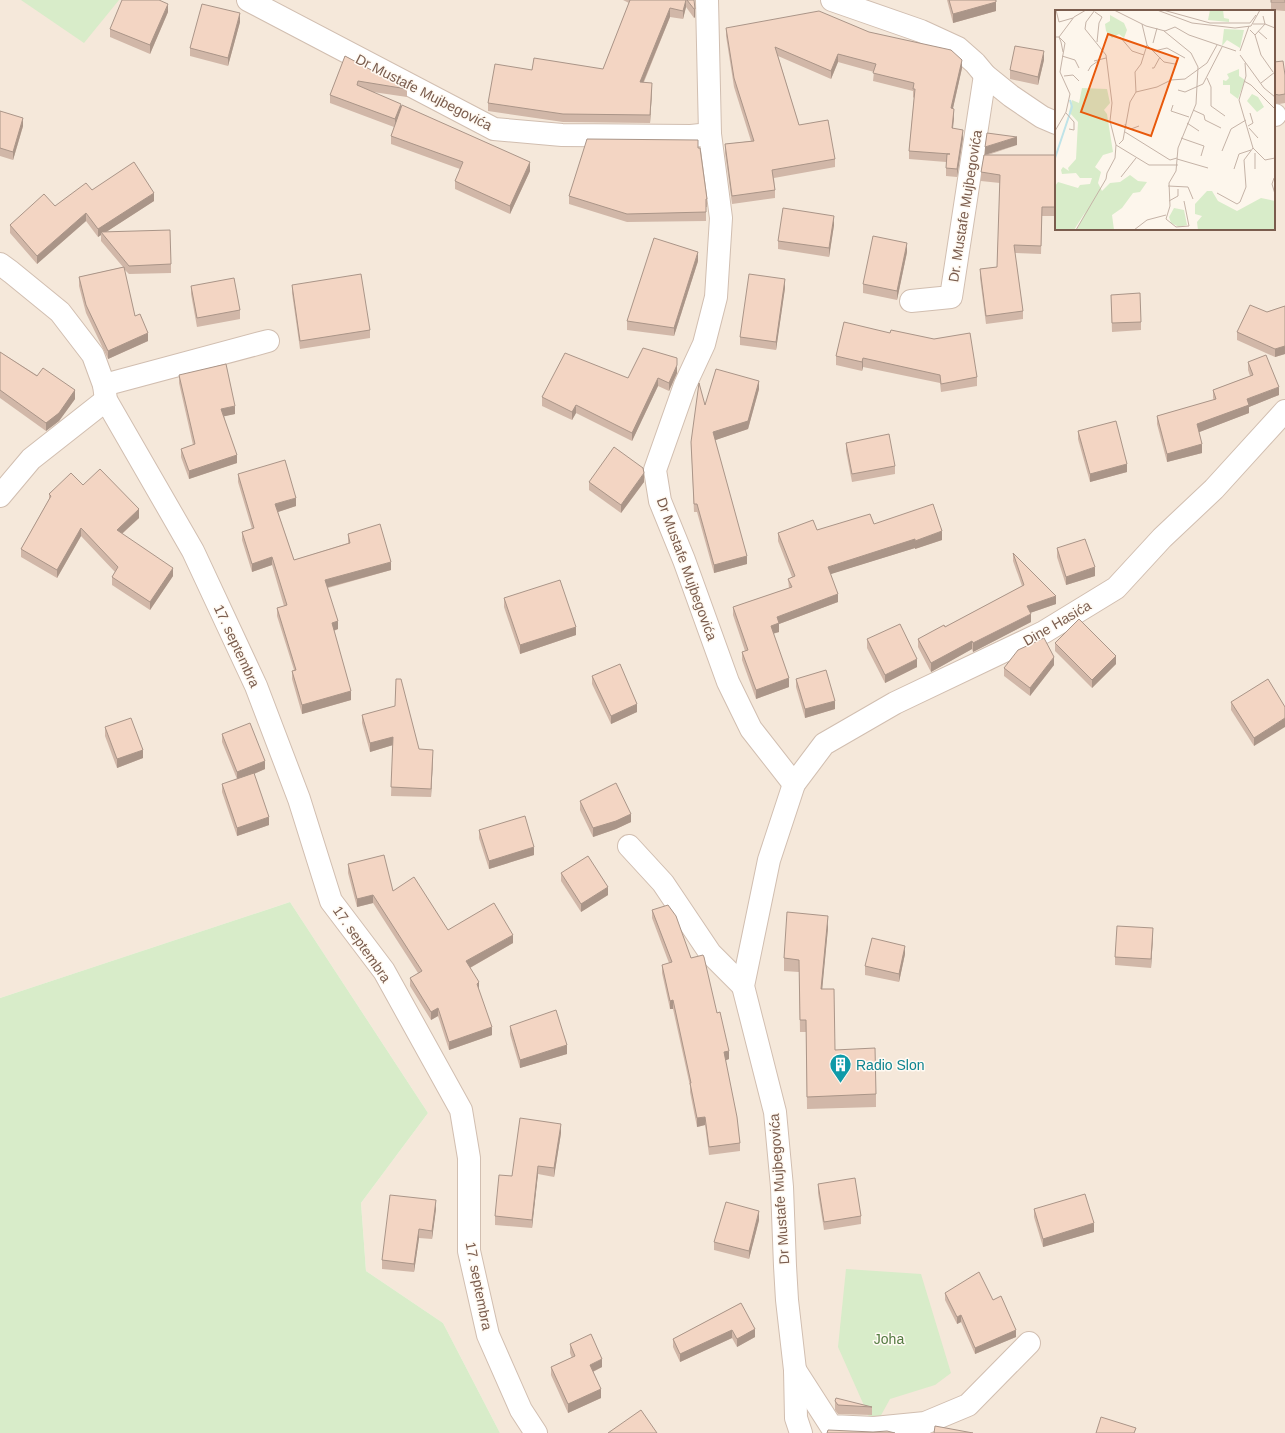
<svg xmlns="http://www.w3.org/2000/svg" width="1285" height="1433" font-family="Helvetica,sans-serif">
<rect width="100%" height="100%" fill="#fdf6ec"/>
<path fill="#f5e8da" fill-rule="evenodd" d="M 0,0 L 1285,0 L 1285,1433 L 500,1433 L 443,1323 L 366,1271 L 361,1203 L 428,1113 L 290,902 L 0,998 ZM 1056,11 L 1274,11 L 1274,229 L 1056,229 Z"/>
<g fill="#d8ecc9">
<polygon points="21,0 119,0 84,43"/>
<polygon points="290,902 428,1113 361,1203 366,1271 443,1323 500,1433 0,1433 0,998"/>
<polygon points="846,1269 921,1274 951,1373 935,1385 890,1399 874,1428 838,1347"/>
</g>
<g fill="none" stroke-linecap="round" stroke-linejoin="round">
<defs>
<g id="minor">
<polyline points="248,0 494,129 562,135 691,136 710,134"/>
<polyline points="707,0 710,134 721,218 716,297 704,344 685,385 655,470 660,501 684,560 728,682 751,729 794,784"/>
<polyline points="832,0 921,31 958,48 975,63 985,75 1011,96 1042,117 1056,123"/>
<polyline points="1274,115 1275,115"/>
<polyline points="0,264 11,272 60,312 93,355 104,385 106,400 193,551 256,686 299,799 331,901 384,971 461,1110 469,1158 469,1251 488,1335 521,1410 536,1433"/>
<polyline points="911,301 951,297 985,75"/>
<polyline points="104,385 268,341"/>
<polyline points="0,496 31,459 106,400"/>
<polyline points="629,846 663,883 710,953 743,986"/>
<polyline points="795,1370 831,1426 874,1428 925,1423 968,1405 1029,1343"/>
<polyline points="801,1433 796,1418 795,1370 787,1300 785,1266 782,1187 775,1112 743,986 769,860 794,784 824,744 895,703 1044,632 1116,588 1162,538 1214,489 1285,411"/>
</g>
</defs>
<use href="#minor" stroke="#d1beb0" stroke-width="24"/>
<use href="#minor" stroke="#fff" stroke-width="22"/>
</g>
<g fill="#d1b7a8">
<polygon points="623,0 694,0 695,17 694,18 686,7 683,19 670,17 644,82 652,91 650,123 563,122 488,111 488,103 532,70 603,69 629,3"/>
<polygon points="947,0 996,0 996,11 953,23"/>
<polygon points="1271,0 1285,0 1285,11 1271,10"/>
<polygon points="168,12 150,54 110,37 110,29"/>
<polygon points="240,22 228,66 190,56 190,48"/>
<polygon points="726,28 869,32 962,68 953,108 954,117 953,128 963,138 957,177 946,176 946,162 909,159 909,151 914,98 913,97 913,91 873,81 874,72 838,62 831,79 778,56 799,125 835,159 835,167 774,178 775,190 775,198 732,204 725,153 725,144 751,141 734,87 726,36"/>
<polygon points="345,56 407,89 407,97 373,92 401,107 530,171 510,214 455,189 455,181 460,169 391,144 391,136 394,127 330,103 330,95"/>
<polygon points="1044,60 1038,85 1010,79 1010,70"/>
<polygon points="1274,62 1285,75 1285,103 1279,104 1274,103"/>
<polygon points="0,111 23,126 13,160 0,156"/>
<polygon points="1017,145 988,155 1056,155 1056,216 1042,216 1041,254 1015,253 1023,311 1023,319 986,324 980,278 980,269 997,267 1000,183 981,181 981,172 985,155"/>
<polygon points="698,148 707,199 707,207 706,207 706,221 627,222 569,204 569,196"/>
<polygon points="92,190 154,201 106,232 171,264 171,273 129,274 124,269 135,316 148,341 108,359 86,313 79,286 79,277 123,267 101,241 101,235 98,237 86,221 37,264 10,233 10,225"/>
<polygon points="834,225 829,257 778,249 778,241"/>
<polygon points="907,252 897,300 863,293 863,284"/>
<polygon points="698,261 674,336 627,330 627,321"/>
<polygon points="292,285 370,330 370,338 300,349 292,293"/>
<polygon points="191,286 240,310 240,319 197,327 191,294"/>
<polygon points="785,288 776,350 740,345 740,337"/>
<polygon points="1111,295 1141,322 1141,330 1112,332"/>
<polygon points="1285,306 1285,354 1275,357 1237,340 1237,332 1267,312"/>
<polygon points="844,322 977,377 977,386 941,392 940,383 863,367 862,371 836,365 836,356"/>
<polygon points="0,352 75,399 59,421 46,431 0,398"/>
<polygon points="1248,362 1279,395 1249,407 1249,413 1199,432 1202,453 1167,462 1157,424 1157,416 1214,400 1213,398 1213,390 1250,376 1248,370"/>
<polygon points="677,373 669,391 658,386 632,441 576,413 572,420 542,406 542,397 628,378"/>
<polygon points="179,375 235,414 224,416 237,463 189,479 181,457 181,449 193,445 179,383"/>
<polygon points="759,389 748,429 715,440 747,564 714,573 697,512 694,512 691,442 705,405"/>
<polygon points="1078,431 1127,472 1090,482 1078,439"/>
<polygon points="846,443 895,466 895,474 852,482 846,451"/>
<polygon points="238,474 296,506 278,512 294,560 348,543 348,534 391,570 328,588 338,629 334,631 351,700 302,714 292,679 292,671 294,670 277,616 277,608 284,606 272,565 252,572 242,540 242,532 252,529 238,482"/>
<polygon points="589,482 644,482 621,513 589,490"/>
<polygon points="83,485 139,518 122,534 173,576 150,610 112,585 112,577 115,572 81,536 57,578 21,557 21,549 49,499 49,494"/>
<polygon points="874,524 942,540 915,549 915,548 830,574 838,602 779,624 779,632 773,634 789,687 756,699 742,660 742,652 745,651 733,615 733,607 789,588 788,579 792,577 778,541 778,533 817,530"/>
<polygon points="1057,548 1095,576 1066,585 1057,557"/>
<polygon points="1013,553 1056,604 1030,613 1031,622 973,652 972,649 931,672 918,647 918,639 945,627 1022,586 1013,561"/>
<polygon points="504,598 576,635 520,654 504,607"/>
<polygon points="867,639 917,667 885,683 867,648"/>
<polygon points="1055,643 1116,664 1092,688 1055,651"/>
<polygon points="1054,665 1030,696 1004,676 1004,668"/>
<polygon points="592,676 637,712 611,724 592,684"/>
<polygon points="796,679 835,709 805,718 796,687"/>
<polygon points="1231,702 1285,707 1254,746 1231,710"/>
<polygon points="362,715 419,749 433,758 431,797 391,796 393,745 370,752 362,723"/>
<polygon points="105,727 143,758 117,768 105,736"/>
<polygon points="222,734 265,769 254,774 269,825 237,836 222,792 222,784 237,779 222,742"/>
<polygon points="580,801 631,822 616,829 593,837 580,810"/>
<polygon points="479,830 534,855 489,869 479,838"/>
<polygon points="348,864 393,891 448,930 513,943 470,968 479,991 492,1035 449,1050 438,1016 431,1020 410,986 410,978 418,973 373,903 357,907 348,873"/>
<polygon points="561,873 608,895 581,912 561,881"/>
<polygon points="652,910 691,958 717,1013 729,1059 725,1060 740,1143 740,1151 709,1155 705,1125 697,1127 690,1092 690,1086 673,1009 670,1009 662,973 662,965 669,963 652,918"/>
<polygon points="828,928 822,989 835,1050 876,1094 876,1107 807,1109 806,1032 800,1032 799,972 784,971 784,958"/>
<polygon points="1153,936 1151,968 1115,965 1115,957"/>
<polygon points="905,954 899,982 865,975 865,966"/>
<polygon points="510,1026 567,1054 520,1068 510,1034"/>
<polygon points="561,1133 554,1177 538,1174 532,1228 495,1225 495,1216 512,1176"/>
<polygon points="818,1184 861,1216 861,1224 824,1230 818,1193"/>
<polygon points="436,1209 432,1239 419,1238 414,1272 382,1269 382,1260"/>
<polygon points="1034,1209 1094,1232 1043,1247 1034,1217"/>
<polygon points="759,1220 749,1259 714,1250 714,1242"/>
<polygon points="945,1293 993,1300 1016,1337 975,1354 961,1322 957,1324 945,1300"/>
<polygon points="741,1303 755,1337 737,1347 732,1338 680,1362 673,1347 673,1339"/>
<polygon points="570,1344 602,1367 593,1372 601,1398 568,1413 551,1375 551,1367 572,1358 570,1353"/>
<polygon points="835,1401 872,1407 872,1415 838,1414 835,1410"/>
</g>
<g fill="#aa9588">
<polygon points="686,0 686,7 683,19 683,11"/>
<polygon points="996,2 996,11 953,23 953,14"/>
<polygon points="168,4 168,12 150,54 150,45"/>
<polygon points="670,8 670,17 640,90 640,82"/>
<polygon points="694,9 695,9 695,17 694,18"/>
<polygon points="240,13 240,22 228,66 228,58"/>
<polygon points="1044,51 1044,60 1038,85 1038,77"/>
<polygon points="838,54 838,62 831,79 831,71"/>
<polygon points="962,60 962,68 951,117 951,108"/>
<polygon points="652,83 652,91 650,123 650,115"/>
<polygon points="401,104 401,113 395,128 395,119"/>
<polygon points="954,109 954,117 952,137 952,128"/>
<polygon points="23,118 23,126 13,160 13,152"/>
<polygon points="963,130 963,138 957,177 957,169"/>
<polygon points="1017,137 1017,145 985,155 985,147"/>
<polygon points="530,162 530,171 510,214 510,206"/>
<polygon points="154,193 154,201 103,234 101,232 101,235 98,237 98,229"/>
<polygon points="86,213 86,221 37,264 37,256"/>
<polygon points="834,216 834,225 829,257 829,248"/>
<polygon points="907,243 907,252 897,300 897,291"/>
<polygon points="698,252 698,261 674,336 674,328"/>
<polygon points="785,279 785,288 776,350 776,342"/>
<polygon points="148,333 148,341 108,359 108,351"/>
<polygon points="1285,346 1285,354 1275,357 1275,349"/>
<polygon points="863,358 863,367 862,371 862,362"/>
<polygon points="677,365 677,373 669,391 669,383"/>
<polygon points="658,378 658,386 632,441 632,433"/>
<polygon points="759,381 759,389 748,429 713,441 713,432"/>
<polygon points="1279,387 1279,395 1249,407 1249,413 1197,433 1197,424 1247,399"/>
<polygon points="75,390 75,399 59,421 46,431 46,423"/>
<polygon points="576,405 576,413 572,420 572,412"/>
<polygon points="235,406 235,414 221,417 221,409"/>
<polygon points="1202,444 1202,453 1167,462 1167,454"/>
<polygon points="237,455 237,463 189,479 189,471"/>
<polygon points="1127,464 1127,472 1090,482 1090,474"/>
<polygon points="644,473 644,482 621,513 621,505"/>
<polygon points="296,498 296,506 275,513 275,504"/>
<polygon points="139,509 139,518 117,538 117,530"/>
<polygon points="81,528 81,536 57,578 57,570"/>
<polygon points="942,531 942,540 915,549 915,541"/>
<polygon points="915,539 915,548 828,575 828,567"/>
<polygon points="747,556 747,564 714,573 714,565"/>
<polygon points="272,557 272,565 252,572 252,564"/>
<polygon points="391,562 391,570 325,588 325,580"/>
<polygon points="1095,567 1095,576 1066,585 1066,577"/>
<polygon points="173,568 173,576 150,610 150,602"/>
<polygon points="838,594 838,602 779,624 779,632 771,634 771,626 777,617"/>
<polygon points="1056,596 1056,604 1027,614 1027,606"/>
<polygon points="1031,614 1031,622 973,652 973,643"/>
<polygon points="338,621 338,629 332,631 332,623"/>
<polygon points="576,627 576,635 520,654 520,645"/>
<polygon points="972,641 972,649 931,672 931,663"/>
<polygon points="1116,656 1116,664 1092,688 1092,680"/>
<polygon points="1054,657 1054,665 1030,696 1030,688"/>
<polygon points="917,659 917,667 885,683 885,675"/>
<polygon points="789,678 789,687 756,699 756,690"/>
<polygon points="351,691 351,700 302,714 302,705"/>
<polygon points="835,701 835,709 805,718 805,709"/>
<polygon points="637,704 637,712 611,724 611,716"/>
<polygon points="1285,718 1285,727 1254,746 1254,738"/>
<polygon points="393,737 393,745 370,752 370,743"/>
<polygon points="143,750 143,758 117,768 117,759"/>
<polygon points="433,750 433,758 431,797 431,789"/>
<polygon points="265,761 265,769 237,781 237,772"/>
<polygon points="631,814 631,822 616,829 593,837 593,828"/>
<polygon points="269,817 269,825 237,836 237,828"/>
<polygon points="534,847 534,855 489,869 489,861"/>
<polygon points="608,887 608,895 581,912 581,904"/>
<polygon points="373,895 373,903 357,907 357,899"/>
<polygon points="828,916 828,928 821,1002 821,989"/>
<polygon points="1153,928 1153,936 1151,968 1151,959"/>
<polygon points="513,935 513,943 466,970 466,961"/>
<polygon points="905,946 905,954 899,982 899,974"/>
<polygon points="479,982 479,991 477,984"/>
<polygon points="673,1000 673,1009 670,1009 670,1001"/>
<polygon points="438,1008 438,1016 431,1020 431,1012"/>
<polygon points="492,1027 492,1035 449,1050 449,1042"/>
<polygon points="567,1045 567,1054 520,1068 520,1060"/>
<polygon points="729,1051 729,1059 724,1061 724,1052"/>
<polygon points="705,1117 705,1125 697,1127 697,1118"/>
<polygon points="561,1124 561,1133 554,1177 554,1168"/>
<polygon points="538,1166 538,1174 532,1228 532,1220"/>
<polygon points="436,1200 436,1209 432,1239 432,1231"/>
<polygon points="759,1211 759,1220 749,1259 749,1251"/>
<polygon points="1094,1223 1094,1232 1043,1247 1043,1239"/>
<polygon points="419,1229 419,1238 414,1272 414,1264"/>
<polygon points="961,1315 961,1322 957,1324 957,1317"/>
<polygon points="755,1329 755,1337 737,1347 737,1339"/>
<polygon points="732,1330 732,1338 680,1362 680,1354"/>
<polygon points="1016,1330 1016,1337 975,1354 975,1348"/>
<polygon points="602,1359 602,1367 590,1373 590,1365"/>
<polygon points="601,1389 601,1398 568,1413 568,1404"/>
</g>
<g fill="#f3d5c3" stroke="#aa9588">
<polygon points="122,0 159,0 168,4 150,45 110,29"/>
<polygon points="630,0 686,0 683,11 670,8 640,82 652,83 650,115 563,114 488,103 495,64 532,70 534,58 603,69"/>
<polygon points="687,0 694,0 695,9 694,9"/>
<polygon points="949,0 996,0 996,2 953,14"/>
<rect x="1271" y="0" width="14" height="2"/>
<polygon points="202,4 240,13 228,58 190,48"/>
<polygon points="819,11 869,32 951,50 962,60 951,108 954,109 952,128 963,130 957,169 946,168 947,154 950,154 909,151 915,89 913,89 914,83 873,73 876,64 838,54 831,71 775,47 799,125 828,120 835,159 772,170 775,190 732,196 725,144 754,141 734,78 726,28"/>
<polygon points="1015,46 1044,51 1038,77 1010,70"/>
<polygon points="345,56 407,89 358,81 357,85 401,104 395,119 330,95"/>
<polygon points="1283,61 1285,75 1285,94 1279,95 1274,94 1274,62"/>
<polygon points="402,105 530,162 510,206 455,181 463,162 391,136"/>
<polygon points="0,111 23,118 13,152 0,148"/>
<polygon points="987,133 1017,137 985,147"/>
<polygon points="587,139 698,140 698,148 700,148 707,199 706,199 706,212 627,214 569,196"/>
<polygon points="984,155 1056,155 1056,207 1042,207 1041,246 1014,245 1023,311 986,316 980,269 997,267 1000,175 981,172"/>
<polygon points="134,162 154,193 98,229 86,213 37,256 10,225 44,194 55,206 86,183 92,190"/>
<polygon points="783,208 834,216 829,248 778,241"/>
<polygon points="170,230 171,264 129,266 101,232"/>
<polygon points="873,236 907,243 897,291 863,284"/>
<polygon points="654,238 698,252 674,328 627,321"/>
<polygon points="124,267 135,316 140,314 148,333 108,351 86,305 79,277"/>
<polygon points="361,274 370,330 300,341 292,285"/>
<polygon points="749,274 785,279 776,342 740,337"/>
<polygon points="234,278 240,310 197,318 191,286"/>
<polygon points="1140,293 1141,322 1112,323 1111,295"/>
<polygon points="1250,305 1267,312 1285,306 1285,346 1275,349 1237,332"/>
<polygon points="844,322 890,333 891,330 934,339 970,333 977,377 941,384 940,375 863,358 862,362 836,356"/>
<polygon points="643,348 677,358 677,365 669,383 658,378 632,433 576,405 572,412 542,397 565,353 628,378"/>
<polygon points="0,352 37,376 43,368 75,390 59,413 46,423 0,390"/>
<polygon points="1266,355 1279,387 1247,399 1249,405 1197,424 1202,444 1167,454 1157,416 1216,399 1213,390 1253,375 1248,362"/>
<polygon points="226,364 235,406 221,409 237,455 189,471 181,449 195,444 179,375"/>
<polygon points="716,369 759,381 748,421 713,432 747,556 714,565 697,504 694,504 691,442 699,383 705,405"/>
<polygon points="1116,421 1127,464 1090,474 1078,431"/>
<polygon points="889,434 895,466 852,474 846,443"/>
<polygon points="614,447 643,468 644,473 621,505 589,482"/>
<polygon points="285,460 296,498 275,504 294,560 350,543 348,534 380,524 391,562 325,580 338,621 332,623 351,691 302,705 292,671 296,670 277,608 287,605 272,557 252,564 242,532 254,528 238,474"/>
<polygon points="100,469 139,509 117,530 173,568 150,602 112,577 118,567 81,528 57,570 21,549 51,496 49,494 71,473 83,485"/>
<polygon points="933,504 942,531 915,541 915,539 828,567 838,594 777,617 779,623 771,626 789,678 756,690 742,652 748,650 733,607 792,587 788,579 795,576 778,533 813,520 817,530 870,514 874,524"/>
<polygon points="1085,539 1095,567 1066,577 1057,548"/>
<polygon points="1013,553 1056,596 1027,606 1031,614 973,643 972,641 931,663 918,639 944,625 945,627 1024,585"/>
<polygon points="560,580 576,627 520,645 504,598"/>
<polygon points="1079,619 1116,656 1092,680 1055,643"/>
<polygon points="900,624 917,659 885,675 867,639"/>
<polygon points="1044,638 1054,657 1030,688 1004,668 1018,650"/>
<polygon points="620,664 637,704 611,716 592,676"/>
<polygon points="826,670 835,701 805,709 796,679"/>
<polygon points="396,679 401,679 419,749 433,750 431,789 391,787 393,737 370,743 362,715 395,706"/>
<polygon points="1268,679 1285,707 1285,718 1254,738 1231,702"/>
<polygon points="131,718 143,750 117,759 105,727"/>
<polygon points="250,723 265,761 237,772 222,734"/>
<polygon points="254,773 269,817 237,828 222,784"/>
<polygon points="616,783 631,814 616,821 593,828 580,801"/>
<polygon points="525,816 534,847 489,861 479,830"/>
<polygon points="384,855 393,891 414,877 448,930 494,903 513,935 466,961 479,982 477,984 492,1027 449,1042 438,1008 431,1012 410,978 422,971 373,895 357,899 348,864"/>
<polygon points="588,856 608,887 581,904 561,873"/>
<polygon points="668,905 676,916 691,958 703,955 704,957 717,1013 720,1012 729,1051 724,1052 737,1117 740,1143 709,1147 705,1117 697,1118 690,1083 691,1083 673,1000 670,1001 662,965 672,962 652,910"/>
<polygon points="787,912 828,916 821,989 834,989 835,1050 875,1048 876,1094 807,1097 806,1020 800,1020 799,960 784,958"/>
<polygon points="1117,926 1153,928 1151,959 1115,957"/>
<polygon points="872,938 905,946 899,974 865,966"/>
<polygon points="556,1010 567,1045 520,1060 510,1026"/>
<polygon points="520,1118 561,1124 554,1168 538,1166 532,1220 495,1216 499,1175 512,1176"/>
<polygon points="855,1178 861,1216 824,1222 818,1184"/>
<polygon points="1085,1194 1094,1223 1043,1239 1034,1209"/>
<polygon points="390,1195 436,1200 432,1231 419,1229 414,1264 382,1260"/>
<polygon points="726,1202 759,1211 749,1251 714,1242"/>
<polygon points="979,1272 993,1300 1001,1296 1016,1330 975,1348 961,1315 957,1317 945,1293"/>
<polygon points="741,1303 755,1329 737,1339 732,1330 680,1354 673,1339"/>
<polygon points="591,1334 602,1359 590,1365 601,1389 568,1404 551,1367 575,1356 570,1344"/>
<polygon points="836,1398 872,1407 838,1405 835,1401"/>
<polygon points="641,1410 657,1433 608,1433"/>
<polygon points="1101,1417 1136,1428 1134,1433 1096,1433"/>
<polygon points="935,1426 973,1433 934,1433"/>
<polygon points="828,1430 873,1432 887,1431 895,1433 827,1433"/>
</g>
<defs>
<symbol id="building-pin" viewBox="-11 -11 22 30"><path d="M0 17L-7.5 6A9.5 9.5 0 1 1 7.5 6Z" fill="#0f9aa8" stroke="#fffaf3"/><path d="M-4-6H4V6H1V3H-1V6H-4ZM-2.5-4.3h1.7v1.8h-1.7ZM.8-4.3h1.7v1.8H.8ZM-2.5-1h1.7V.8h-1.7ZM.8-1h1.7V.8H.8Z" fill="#fff"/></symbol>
</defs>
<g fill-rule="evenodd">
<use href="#building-pin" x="828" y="1052" width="25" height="34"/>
</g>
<g text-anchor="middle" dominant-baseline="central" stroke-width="3" stroke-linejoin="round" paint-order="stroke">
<g font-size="14" fill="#7a5c4d" stroke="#fffaf3">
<text transform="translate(424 92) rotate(27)">Dr Mustafe Mujbegovića</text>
<text transform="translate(965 206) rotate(-81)">Dr. Mustafe Mujbegovića</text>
<text transform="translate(687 569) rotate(70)">Dr Mustafe Mujbegovića</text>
<text transform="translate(1057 623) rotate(-30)">Dine Hasića</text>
<text transform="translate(237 646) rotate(65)">17. septembra</text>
<text transform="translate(362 944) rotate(55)">17. septembra</text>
<text transform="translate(779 1189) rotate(-94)">Dr Mustafe Mujbegovića</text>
<text transform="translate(479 1286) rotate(79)">17. septembra</text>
</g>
<g font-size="14" fill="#0d838f" stroke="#fffaf3" text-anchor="start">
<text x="856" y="1065">Radio Slon</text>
</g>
<g font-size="14" fill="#537a41" stroke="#fffaf3">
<text x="889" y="1339">Joha</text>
</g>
</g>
<g transform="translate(1055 10)">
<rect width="220" height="220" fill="#fdf6ec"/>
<path d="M 155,0 L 168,0 L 169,8 L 174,9 L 174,12 L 153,10 ZM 55,5 L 69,13 L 72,20 L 69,28 L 64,24 L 57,28 L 51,21 L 50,14 L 55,11 ZM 169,19 L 189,20 L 185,38 L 172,30 L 167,36 ZM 184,59 L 184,66 L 190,70 L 183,89 L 175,83 L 175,75 L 168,75 L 168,70 L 171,71 L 174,68 L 172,64 ZM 27,78 L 52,79 L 55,93 L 49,100 L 52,104 L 58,142 L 48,145 L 40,157 L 46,162 L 43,173 L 47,181 L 55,173 L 65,172 L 75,165 L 83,171 L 92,172 L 85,182 L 78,183 L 67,198 L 57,205 L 59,220 L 22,219 L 31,201 L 19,220 L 0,220 L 0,176 L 3,172 L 23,178 L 25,175 L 35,174 L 37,168 L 25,168 L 21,163 L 7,164 L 6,160 L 8,157 L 14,161 L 13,158 L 21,149 L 23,112 L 14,102 L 17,90 L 24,93 ZM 197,84 L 203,87 L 209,97 L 202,102 L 192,91 ZM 152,181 L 157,181 L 163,191 L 182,201 L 206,188 L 220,191 L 220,220 L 143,220 L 142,212 L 147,206 L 140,204 L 140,194 ZM 119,198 L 129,200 L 132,215 L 124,217 L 116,213 L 114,207 Z" fill="#d8ecc9"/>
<path fill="none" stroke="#bfe3e8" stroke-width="2" d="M 0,148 L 17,97 L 15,90"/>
<path fill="none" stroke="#c5b3a7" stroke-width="1" d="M 1,0 L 4,12 L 18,8M 59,0 L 91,16 L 110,21 L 120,17 L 134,25 L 181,41M 102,0 L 137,13 L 180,18 L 196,16 L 205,0M 108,0 L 155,13 L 195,13 L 201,5M 40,2 L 47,7 L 44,13 L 42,32M 198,14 L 210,14 L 220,18M 195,20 L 200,25 L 206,45 L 218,62M 109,21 L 136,43 L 143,57 L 141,94 L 123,138 L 121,161 L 114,173 L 115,196 L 111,209 L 121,217 L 134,216 L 129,191M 203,21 L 212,29M 200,25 L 210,14 L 208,6M 0,27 L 4,27 L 6,32 L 8,42M 65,27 L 77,41 L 89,45M 98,33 L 102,18M 92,35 L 109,52 L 120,54M 99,41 L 112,38 L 130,48M 185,41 L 194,16M 185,45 L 209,78 L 220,87M 7,46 L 20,50 L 24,58M 39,51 L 51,48M 190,53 L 191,66 L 184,90 L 198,138 L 210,150 L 220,148M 97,58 L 99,58 L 105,47M 33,61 L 36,56 L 43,51M 9,66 L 18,65 L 24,71M 152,68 L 156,77 L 156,96 L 170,106M 189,71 L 196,75 L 219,98M 206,73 L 220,62M 123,80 L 130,82 L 148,74 L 167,37M 81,82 L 102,77 L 116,70 L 130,69 L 152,53 L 162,35M 81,82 L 80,62 L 86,54 L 92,35 L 87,14M 118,95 L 116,101 L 134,107M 138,100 L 149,105 L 150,110 L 166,118M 11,103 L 19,112 L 19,120 L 14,119M 132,113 L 144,121M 70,114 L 71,117 L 76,119 L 84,116M 193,116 L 198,113 L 195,103M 194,118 L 203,128M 0,121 L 11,102 L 15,84 L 5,62 L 10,33 L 4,27 L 19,7 L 31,0M 70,122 L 115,150 L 122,148M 126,128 L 149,136 L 146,146M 64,134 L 68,130 L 75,92 L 81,82M 61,135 L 94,155 L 123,155M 167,141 L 176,119 L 191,110M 200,143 L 200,159M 122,149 L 153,158M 179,159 L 184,144 L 196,140M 66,167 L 81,148M 219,168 L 217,174 L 220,184M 113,176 L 133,177 L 138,189M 162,183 L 182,194 L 185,192 L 191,177 L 189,150 L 198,138M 114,191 L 123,186 L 123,179M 21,220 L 51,169 L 52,163 L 60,148 L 61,135 L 55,111 L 57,93 L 51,45 L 30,19 L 31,12 L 40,0M 79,220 L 92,210 L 111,205"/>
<path fill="#e8590c" fill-opacity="0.15" stroke="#e8590c" stroke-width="2" d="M 53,24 L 123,48 L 96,126 L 26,102 Z"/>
<rect width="220" height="220" fill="none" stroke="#7a5c4d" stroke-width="2"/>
</g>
</svg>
